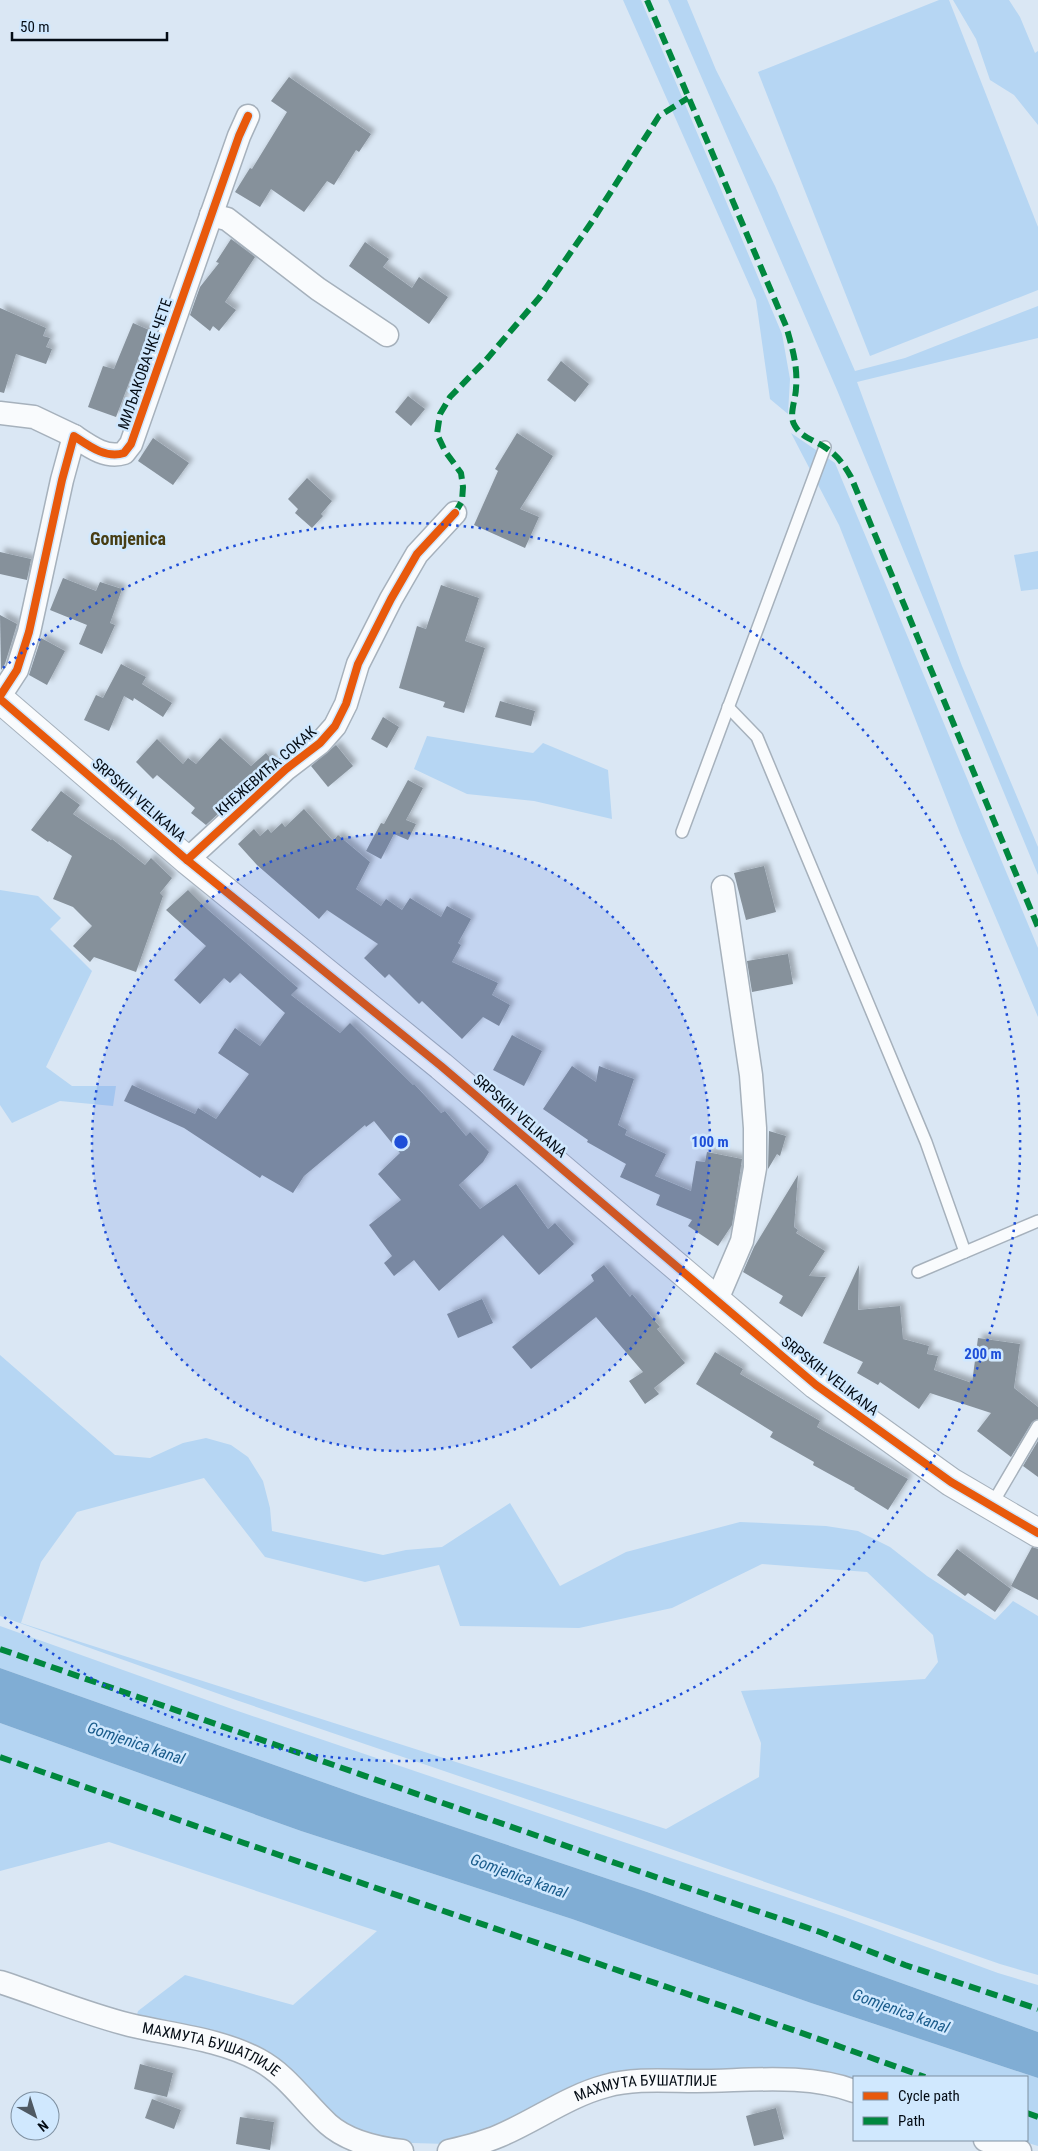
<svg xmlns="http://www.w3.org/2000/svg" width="1038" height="2151" font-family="'Roboto Condensed',sans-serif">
<defs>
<filter id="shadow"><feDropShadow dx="4.5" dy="-4.5" stdDeviation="2.5" flood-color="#0004"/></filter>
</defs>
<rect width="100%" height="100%" fill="#dae7f4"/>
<g fill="#b6d6f3" fill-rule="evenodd">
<polygon points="623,0 641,0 782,334 790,379 788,414 770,399 756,300"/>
<polygon points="668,0 687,0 716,70 775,186 855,371 905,358 1038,306 1038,338 857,382 962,666 1038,847 1038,875 837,390"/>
<polygon points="939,0 949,0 1038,227 1038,290 870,356 758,72"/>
<polygon points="953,0 1009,0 1020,17 1035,53 1038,51 1038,125 1014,95 990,80 976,39"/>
<polygon points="791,433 835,463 855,511 1038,948 1038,1017 960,833 839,525"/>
<polygon points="1038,551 1038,589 1021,591 1014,555"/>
<polygon points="427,736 533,753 543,743 608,770 612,819 534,801 467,794 414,769"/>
<polygon points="0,890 38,896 61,918 50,929 92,971 46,1067 72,1086 116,1086 113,1106 60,1101 12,1123 0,1105"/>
<path d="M 0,1355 L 115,1455 L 150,1458 L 183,1443 L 206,1438 L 231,1445 L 248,1457 L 263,1481 L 270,1508 L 272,1531 L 383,1555 L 406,1550 L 442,1547 L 510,1503 L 560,1586 L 626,1552 L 740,1522 L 826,1526 L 858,1531 L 890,1547 L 927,1576 L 995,1620 L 1013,1601 L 1038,1616 L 1038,1975 L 1000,1964 L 576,1816 L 236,1700 L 0,1616 ZM 204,1478 L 265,1557 L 365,1582 L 439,1565 L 460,1626 L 579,1628 L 672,1608 L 762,1564 L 867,1572 L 933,1635 L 938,1662 L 925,1679 L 741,1691 L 761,1743 L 759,1777 L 666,1829 L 21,1623 L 41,1562 L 77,1512 Z"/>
<polygon points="0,1626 232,1709 842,1916 998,1973 1038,1985 1038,2032 647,1892 362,1796 0,1668"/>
<polygon points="0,1723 301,1831 572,1919 811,2003 1038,2078 1038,2146 1018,2140 1027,2140 1027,2077 854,2077 854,2084 666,2071 448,2144 412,2143 376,2138 346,2123 324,2106 300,2081 136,2018 138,2011 185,1975 293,2005 377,1931 109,1842 0,1871"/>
</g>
<polygon fill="#80add4" points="0,1668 362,1796 647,1892 1038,2032 1038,2078 811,2003 572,1919 301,1831 0,1723"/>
<g fill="#86919b" filter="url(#shadow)">
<polygon points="289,77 371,134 359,152 356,150 334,185 327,181 304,212 271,189 260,207 235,192 250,168 252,169 287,112 271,101"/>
<polygon points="231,239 255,257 225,302 236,310 219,331 213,326 210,331 190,315 200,287 219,263 216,262"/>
<polygon points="365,242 389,259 383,267 412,288 419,277 448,297 429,324 349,266"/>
<polygon points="0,308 46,328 43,336 50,338 46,347 52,349 46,364 16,354 4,393 0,392"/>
<polygon points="133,323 149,330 116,417 88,407 103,366 114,369"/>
<polygon points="561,361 589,384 575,402 547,380"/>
<polygon points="408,396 425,409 411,426 395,412"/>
<polygon points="517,433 553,456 520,509 539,517 525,548 474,525 498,471 495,469"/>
<polygon points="153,438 189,463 173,485 138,461"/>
<polygon points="307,478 332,501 321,514 323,516 312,528 295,513 298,509 288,499"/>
<polygon points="0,552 31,559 27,580 0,574"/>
<polygon points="63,578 96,591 100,582 122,589 110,623 115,625 102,654 79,644 87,625 50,610"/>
<polygon points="441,585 479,598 465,641 485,648 464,713 443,707 445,702 399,688 417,626 426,629"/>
<polygon points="0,615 17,624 5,664 1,670"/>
<polygon points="41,638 65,651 47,685 29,675"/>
<polygon points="121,664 146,677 142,684 172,703 163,717 134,698 133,701 124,696 109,731 84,720 96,695 103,698"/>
<polygon points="500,701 535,711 531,726 495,717"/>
<polygon points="383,717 399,727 387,748 371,739"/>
<polygon points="220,738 251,766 266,753 274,762 206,825 191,813 195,808 157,775 153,779 136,762 157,739 183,764 188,758 196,764"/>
<polygon points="336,745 353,766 328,787 311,766"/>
<polygon points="408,780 423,788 406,820 416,824 408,840 394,834 381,859 366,851 381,823 384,824"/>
<polygon points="61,791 80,805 73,814 111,840 112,839 145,865 151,858 172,878 160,893 163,896 136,972 94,957 90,962 73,946 92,926 73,907 53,899 72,856 49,841 48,842 31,830"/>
<polygon points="304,809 333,841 338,835 370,862 356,889 381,906 386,899 402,910 410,898 441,917 447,906 471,919 458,943 461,945 452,962 498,983 492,995 510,1005 499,1026 483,1017 462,1039 422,1001 419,1004 389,974 385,978 364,958 378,944 327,910 319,919 257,865 238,844 254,829 260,836 268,829 271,833 282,823 285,827"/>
<polygon points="764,866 776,912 746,920 734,873"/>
<polygon points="188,890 207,909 298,988 291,995 340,1033 350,1023 413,1085 414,1084 441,1113 445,1111 466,1136 470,1132 489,1152 483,1162 459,1185 480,1209 516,1184 548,1229 555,1223 574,1244 539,1275 503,1235 439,1291 414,1260 394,1276 384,1263 392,1256 369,1225 401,1200 378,1174 400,1153 374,1121 366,1127 365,1125 304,1176 293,1193 262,1175 260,1178 184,1128 124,1101 132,1085 195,1114 198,1108 216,1119 249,1074 218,1053 235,1028 260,1046 285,1013 240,973 230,983 224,978 200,1004 174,980 206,946 166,910"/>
<polygon points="788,954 793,984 752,992 747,961"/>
<polygon points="512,1035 542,1051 524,1086 493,1070"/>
<polygon points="572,1066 596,1082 599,1066 634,1079 618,1125 627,1130 625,1135 666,1154 655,1176 691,1191 696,1161 705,1162 707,1152 742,1159 732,1225 718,1246 688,1226 692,1220 656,1205 660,1195 620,1177 626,1164 587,1142 588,1140 543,1109"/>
<polygon points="769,1131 786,1136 780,1156 777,1154 768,1169"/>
<polygon points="798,1175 794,1227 798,1230 796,1233 825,1251 809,1276 826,1277 802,1317 779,1303 783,1296 743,1272 754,1247"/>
<polygon points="604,1265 630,1297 632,1294 660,1327 657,1329 685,1363 654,1388 659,1394 645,1404 629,1381 643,1372 596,1317 531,1369 512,1347 594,1281 591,1275"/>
<polygon points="859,1265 858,1310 900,1306 903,1339 929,1346 927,1354 938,1356 934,1370 972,1383 978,1338 1020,1344 1014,1388 1038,1407 1038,1419 1032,1422 1011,1457 977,1431 991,1413 930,1393 919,1409 880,1382 878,1385 857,1373 863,1362 823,1343"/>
<polygon points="482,1299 493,1323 458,1338 447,1314"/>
<polygon points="715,1352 743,1369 740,1374 820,1421 817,1427 908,1479 888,1510 854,1489 855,1488 813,1465 814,1462 770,1437 773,1432 696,1384"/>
<polygon points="1038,1441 1038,1477 1023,1466"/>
<polygon points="1032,1547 1038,1549 1038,1600 1011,1586"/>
<polygon points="957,1549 1011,1589 995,1612 968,1593 965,1596 937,1575"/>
<polygon points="140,2064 173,2073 167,2097 134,2089"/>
<polygon points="152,2099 181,2110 174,2129 145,2118"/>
<polygon points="776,2108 784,2139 754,2146 746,2116"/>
<polygon points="240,2117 274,2122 270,2150 236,2144"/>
</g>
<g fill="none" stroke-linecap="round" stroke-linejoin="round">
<defs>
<g id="lane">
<polyline points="728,707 757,737 926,1142 965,1252"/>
<polyline points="682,832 825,447"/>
<polyline points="918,1272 1038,1221"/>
<polyline points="991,1506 1038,1426"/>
</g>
<g id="street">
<polyline points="211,215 227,219 318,289 387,335"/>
<polyline points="0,413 34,417 74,436"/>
<path d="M 0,696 L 17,670 L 29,632 L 62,480 L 74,436 C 89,446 106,459 124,453 L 131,444 L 239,136 L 248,116"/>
<polyline points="187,860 286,769 320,743 335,726 346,704 358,664 391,599 417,554 455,513"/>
<polyline points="716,1302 742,1241 755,1168 755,1128 751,1075 723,887"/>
<path id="s1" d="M 0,1982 C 43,1996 86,2014 130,2025 C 173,2035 220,2039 259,2060 C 287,2075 305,2103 328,2124 C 348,2142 377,2148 402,2151"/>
<polyline points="985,2140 1020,2151"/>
<path id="s2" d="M 449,2151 C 466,2147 483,2143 499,2136 C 535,2121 568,2096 606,2086 C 634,2078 667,2081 696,2081 C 748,2081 805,2073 854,2091"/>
</g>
<polyline id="secondary" points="0,699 187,860 441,1066 816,1385 951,1482 1038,1533"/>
</defs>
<use href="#lane" stroke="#a6b1bc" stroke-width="14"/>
<use href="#street" stroke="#a6b1bc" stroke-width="25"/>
<use href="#secondary" stroke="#a6b1bc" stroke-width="30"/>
<use href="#lane" stroke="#f9fbfd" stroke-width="11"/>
<use href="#street" stroke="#f9fbfd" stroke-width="22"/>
<use href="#secondary" stroke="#f9fbfd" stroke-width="28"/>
<g stroke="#00873e" stroke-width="6" stroke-dasharray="12 6" stroke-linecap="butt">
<path d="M 647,0 L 786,326 C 792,347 798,366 796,388 C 796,399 788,416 795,426 C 802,438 815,440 826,448 C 838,456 844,465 851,477 L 1038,927"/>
<polyline points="455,513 462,501 463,487 461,473 445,451 437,434 440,414 450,397 486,360 539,298 591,223 659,116 688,98"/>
<polyline points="0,1649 670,1882 820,1932 905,1965 1038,2009"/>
<polyline points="0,1757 244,1843 799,2032 925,2077"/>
<polyline points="1027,2113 1038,2117"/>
</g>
<defs>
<g id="cycleway">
<path d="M 0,696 L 17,670 L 29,632 L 62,480 L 74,436 C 89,446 106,459 124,453 L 131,444 L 239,136 L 248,116"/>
<polyline points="0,699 187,860 441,1066 816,1385 951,1482 1038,1533"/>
<polyline points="187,860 286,769 320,743 335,726 346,704 358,664 391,599 417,554 455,513"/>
</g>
</defs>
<use href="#cycleway" stroke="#d0e8fe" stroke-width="11"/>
<use href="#cycleway" stroke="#e8590c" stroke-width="8"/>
</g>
<circle cx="401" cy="1142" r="309" fill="#1d4ed8" fill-opacity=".12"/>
<g fill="none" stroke="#1d4ed8" stroke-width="2.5" stroke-dasharray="2.5 5">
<circle cx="401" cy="1142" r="309"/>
<path d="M3 668A619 619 0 1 1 3 1616"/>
</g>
<g text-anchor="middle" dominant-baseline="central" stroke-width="5" stroke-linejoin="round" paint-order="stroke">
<g font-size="15" fill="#040c15" stroke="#d0e8fe">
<text transform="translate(145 364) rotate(-71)">МИЉАКОВАЧКЕ ЧЕТЕ</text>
<text transform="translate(266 771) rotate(-41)">КНЕЖЕВИЋА СОКАК</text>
<text transform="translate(139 800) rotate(41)">SRPSKIH VELIKANA</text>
<text transform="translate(520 1116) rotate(41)">SRPSKIH VELIKANA</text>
<text transform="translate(830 1376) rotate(38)">SRPSKIH VELIKANA</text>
<text stroke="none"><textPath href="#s1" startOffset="222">МАХМУТА БУШАТЛИЈЕ</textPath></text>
<text stroke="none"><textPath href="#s2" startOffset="210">МАХМУТА БУШАТЛИЈЕ</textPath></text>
</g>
<g font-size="16" font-style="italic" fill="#195b8b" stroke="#d0e8fe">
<text transform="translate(136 1743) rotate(19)">Gomjenica kanal</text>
<text transform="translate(519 1876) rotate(20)">Gomjenica kanal</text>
<text transform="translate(901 2011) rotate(20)">Gomjenica kanal</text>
</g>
<g font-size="18" font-weight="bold" fill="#473d13" stroke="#d0e8fe">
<text x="128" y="538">Gomjenica</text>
</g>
</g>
<circle cx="401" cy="1142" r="8" fill="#1d4ed8" stroke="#d0e8fe" stroke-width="2.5"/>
<g font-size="15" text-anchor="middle" font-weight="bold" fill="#1d4ed8" stroke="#d0e8fe" stroke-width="5" stroke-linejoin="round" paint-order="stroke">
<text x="710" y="1147">100 m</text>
<text x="983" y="1359">200 m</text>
</g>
<rect x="853" y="2076" width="175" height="65" fill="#d0e8fe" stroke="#7e90a1"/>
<rect x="863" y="2092" width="25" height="8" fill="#e8590c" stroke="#7e90a1"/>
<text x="898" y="2101" font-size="15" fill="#040c15">Cycle path</text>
<rect x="863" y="2117" width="25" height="8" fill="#00873e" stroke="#7e90a1"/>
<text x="898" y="2126" font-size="15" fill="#040c15">Path</text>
<g transform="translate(35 2116) rotate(141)"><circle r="24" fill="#d0e8fe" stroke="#7e90a1"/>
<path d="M0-4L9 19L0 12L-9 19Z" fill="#4f5963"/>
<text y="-8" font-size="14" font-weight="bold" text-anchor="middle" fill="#040c15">N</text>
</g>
<path d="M12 32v8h155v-8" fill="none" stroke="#040c15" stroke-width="2.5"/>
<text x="20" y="32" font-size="15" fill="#040c15" stroke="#d0e8fe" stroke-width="4" paint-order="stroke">50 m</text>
</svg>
